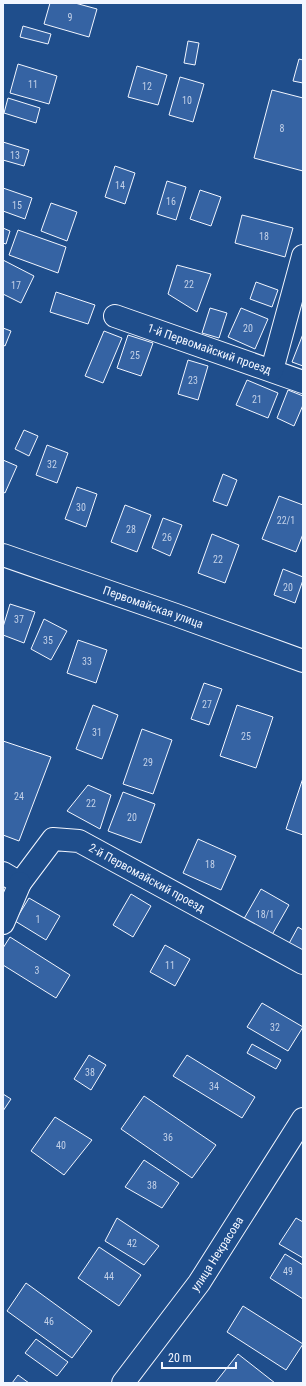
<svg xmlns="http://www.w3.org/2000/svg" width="306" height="1386" font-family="'Roboto Condensed',sans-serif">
<rect width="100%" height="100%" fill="#1f4e8c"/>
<g fill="#3563a3" stroke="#f2f6ff">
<polygon points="50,3 75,3 97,9 89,37 44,24"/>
<polygon points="23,26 51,34 48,44 20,37"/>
<polygon points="188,41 199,43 195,65 184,63"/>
<polygon points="299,59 303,60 303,83 293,81"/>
<polygon points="18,64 57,76 49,104 10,93"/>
<polygon points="137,66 167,75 158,105 128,97"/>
<polygon points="180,77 204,84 193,122 169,115"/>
<polygon points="272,90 303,98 303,171 254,158"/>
<polygon points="8,98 40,108 36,123 4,113"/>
<polygon points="3,142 29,150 24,166 3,160"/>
<polygon points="115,166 135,173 125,204 105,197"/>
<polygon points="167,181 186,187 176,220 157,214"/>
<polygon points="3,188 32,198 25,219 3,211"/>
<polygon points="200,190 221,197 211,226 190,219"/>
<polygon points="51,203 77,212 67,241 41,231"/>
<polygon points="242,215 293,228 285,257 235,243"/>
<polygon points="3,228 10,231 6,244 3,243"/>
<polygon points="18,230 66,247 58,273 9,255"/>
<polygon points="3,260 34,276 21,303 3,294"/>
<polygon points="177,265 211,274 197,312 168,294"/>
<polygon points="256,282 278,290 272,307 250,299"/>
<polygon points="56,292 95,305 88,324 50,312"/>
<polygon points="210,308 227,313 219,338 202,333"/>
<polygon points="241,308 268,319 255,349 228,337"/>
<polygon points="3,328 11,331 5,346 3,345"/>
<polygon points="104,331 122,338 103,383 85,376"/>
<polygon points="303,334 303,366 292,362"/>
<polygon points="128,335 153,343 141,376 117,368"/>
<polygon points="188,360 208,366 198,400 178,394"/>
<polygon points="247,380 278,393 268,418 236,405"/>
<polygon points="288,390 303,396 303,405 294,426 277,418"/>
<polygon points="24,430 38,436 29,456 15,449"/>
<polygon points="47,445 68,453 57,483 36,475"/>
<polygon points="3,460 17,466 5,493 3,492"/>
<polygon points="223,474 237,480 227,506 213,501"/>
<polygon points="77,487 97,494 86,527 65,519"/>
<polygon points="279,496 303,505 303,534 296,552 262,539"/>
<polygon points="125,505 151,515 137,552 111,542"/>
<polygon points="163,518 182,525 170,556 152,548"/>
<polygon points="212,534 239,545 225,583 198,573"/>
<polygon points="283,569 303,577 303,580 295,603 274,595"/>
<polygon points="10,604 35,612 24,643 3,635 3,627"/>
<polygon points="44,619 67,631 51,660 31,649"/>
<polygon points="78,640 107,650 96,683 67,673"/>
<polygon points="204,683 222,689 209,725 191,719"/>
<polygon points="93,705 118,715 102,759 76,749"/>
<polygon points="237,705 273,717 256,768 220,756"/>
<polygon points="142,729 172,740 153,794 123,784"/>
<polygon points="3,741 51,757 19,841 3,835"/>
<polygon points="303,778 303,835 286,829"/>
<polygon points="88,785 111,795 100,829 67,811"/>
<polygon points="123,792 155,804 141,843 108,831"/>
<polygon points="198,839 236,856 221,890 183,873"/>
<polygon points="261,889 289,905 269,940 241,924"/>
<polygon points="131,894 151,906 133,937 113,925"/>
<polygon points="29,898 60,916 46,940 15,921"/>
<polygon points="298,927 303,930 303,958 286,949"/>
<polygon points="10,937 70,975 56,998 3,965 3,948"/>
<polygon points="165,945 190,959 175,986 150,972"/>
<polygon points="262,1003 303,1027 288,1051 247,1027"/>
<polygon points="252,1044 281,1060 276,1069 247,1053"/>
<polygon points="89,1055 106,1065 91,1090 74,1079"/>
<polygon points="187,1055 255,1097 242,1118 173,1076"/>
<polygon points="3,1094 11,1099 3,1111"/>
<polygon points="144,1096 216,1145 192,1178 121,1129"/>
<polygon points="55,1117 92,1140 64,1175 31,1151"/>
<polygon points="144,1160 179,1183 162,1208 125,1187"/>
<polygon points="117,1218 159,1246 144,1265 105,1241"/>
<polygon points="296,1218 303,1222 303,1258 279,1244"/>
<polygon points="99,1247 141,1275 119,1306 78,1278"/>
<polygon points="285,1254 303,1265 303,1299 270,1278"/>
<polygon points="26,1283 92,1331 72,1358 7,1311"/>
<polygon points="243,1306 303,1344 286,1370 227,1332"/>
<polygon points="36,1339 68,1362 57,1376 25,1353"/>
<polygon points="238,1354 275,1383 215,1383"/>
<polygon points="18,1375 29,1383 12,1383"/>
</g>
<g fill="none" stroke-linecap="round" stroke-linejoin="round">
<defs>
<g id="street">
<path id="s1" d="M 115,316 L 303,382"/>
<polyline points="272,370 303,256"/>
<path id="s2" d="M 3,873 L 20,883 L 53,839 L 79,841 L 303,963"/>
<polyline points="3,923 20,883"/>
<path id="s3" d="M 123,1383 L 199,1283 L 303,1119"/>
</g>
<g id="secondary">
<path id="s4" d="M 3,555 L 176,615 L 303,661"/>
</g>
</defs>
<use href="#street" stroke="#f2f6ff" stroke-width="24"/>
<use href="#secondary" stroke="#f2f6ff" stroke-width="24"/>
<use href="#street" stroke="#1f4e8c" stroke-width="22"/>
<use href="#secondary" stroke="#1f4e8c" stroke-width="22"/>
</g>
<g text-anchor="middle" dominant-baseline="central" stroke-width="3" stroke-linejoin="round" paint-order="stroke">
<g font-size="10" fill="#c3d1e8">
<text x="70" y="17">9</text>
<text x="33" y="84">11</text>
<text x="147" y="86">12</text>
<text x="187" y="100">10</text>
<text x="282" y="128">8</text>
<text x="15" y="155">13</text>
<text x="120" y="185">14</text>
<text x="171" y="201">16</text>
<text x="17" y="205">15</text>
<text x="264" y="236">18</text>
<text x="189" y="284">22</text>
<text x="16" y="285">17</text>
<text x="248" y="328">20</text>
<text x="135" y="355">25</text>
<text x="193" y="380">23</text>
<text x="257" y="399">21</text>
<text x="52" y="464">32</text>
<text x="81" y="507">30</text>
<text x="286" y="520">22/1</text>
<text x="131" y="529">28</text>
<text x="167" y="537">26</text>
<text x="218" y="559">22</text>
<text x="288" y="587">20</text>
<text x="19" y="619">37</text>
<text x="48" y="640">35</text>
<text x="87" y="661">33</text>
<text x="207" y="704">27</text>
<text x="97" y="732">31</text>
<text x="246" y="736">25</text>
<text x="148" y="762">29</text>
<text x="19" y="796">24</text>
<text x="91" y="803">22</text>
<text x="132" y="817">20</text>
<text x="210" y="864">18</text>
<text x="265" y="914">18/1</text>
<text x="38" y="919">1</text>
<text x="170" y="965">11</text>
<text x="37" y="970">3</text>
<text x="275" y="1027">32</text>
<text x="90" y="1072">38</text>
<text x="214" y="1086">34</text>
<text x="168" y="1137">36</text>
<text x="61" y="1145">40</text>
<text x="152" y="1185">38</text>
<text x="132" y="1243">42</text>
<text x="288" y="1271">49</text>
<text x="109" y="1276">44</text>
<text x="49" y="1321">46</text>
</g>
<g font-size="12" fill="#f2f6ff" stroke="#1f4e8c">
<text stroke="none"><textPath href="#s1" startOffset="100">1-й Первомайский проезд</textPath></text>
<text stroke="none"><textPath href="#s4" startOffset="159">Первомайская улица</textPath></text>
<text stroke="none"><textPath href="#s2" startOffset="178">2-й Первомайский проезд</textPath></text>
<text stroke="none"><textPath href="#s3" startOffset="160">улица Некрасова</textPath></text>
</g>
</g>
<rect width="306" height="1386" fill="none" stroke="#f2f6ff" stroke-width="8"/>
<path d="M162 1362v6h74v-6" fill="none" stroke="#f2f6ff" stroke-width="2"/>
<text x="168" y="1362" font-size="12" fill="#f2f6ff" stroke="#1f4e8c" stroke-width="3" paint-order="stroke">20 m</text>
</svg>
